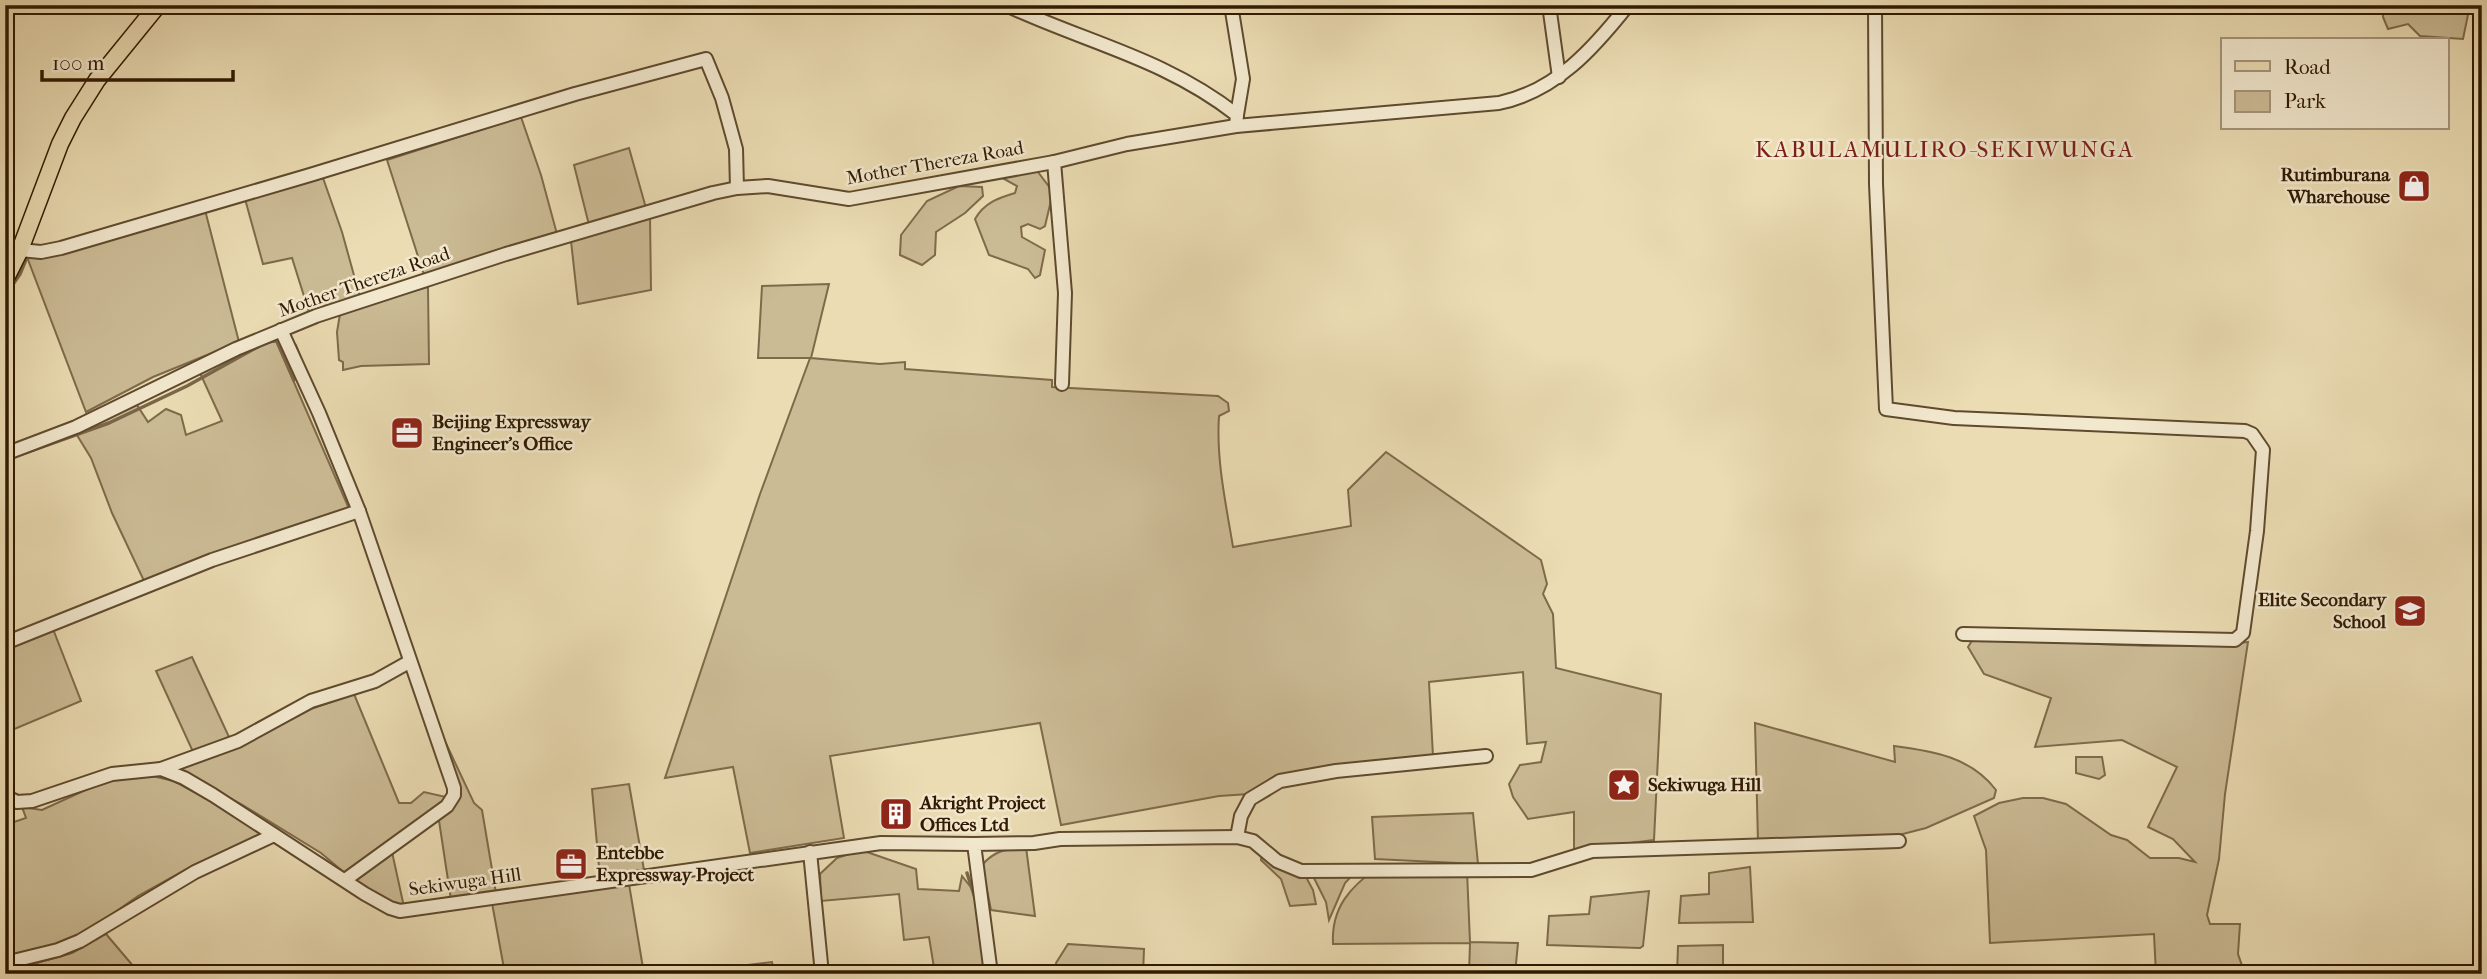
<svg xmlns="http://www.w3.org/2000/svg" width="2487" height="979" font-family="'IM FELL French Canon',serif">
<rect width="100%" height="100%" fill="#ebdcb3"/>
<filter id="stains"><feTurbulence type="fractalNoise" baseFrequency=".00286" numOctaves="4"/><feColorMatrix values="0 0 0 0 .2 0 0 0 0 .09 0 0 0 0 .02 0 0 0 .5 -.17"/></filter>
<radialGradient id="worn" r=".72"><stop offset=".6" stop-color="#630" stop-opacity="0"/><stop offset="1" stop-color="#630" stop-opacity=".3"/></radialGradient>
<g fill="#cbbb95" stroke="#7e6a4a" stroke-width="2">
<polygon points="2383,5 2470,5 2463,39 2420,36 2408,24 2388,29 2383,17"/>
<polygon points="521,117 541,175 557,234 425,278 387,160"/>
<polygon points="629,148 646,208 589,225 574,165"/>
<path d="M 1026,167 L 1038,172 L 1053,192 L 1045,226 L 1040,229 L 1028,224 L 1021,227 L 1022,237 L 1045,250 L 1040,275 L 1035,278 L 1028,269 L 989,255 L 975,219 C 984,203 998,198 1015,193 L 1017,186 L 997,175 Z"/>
<polygon points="323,178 342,232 360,297 309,312 292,258 263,264 245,199"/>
<polygon points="959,186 982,187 983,196 965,213 936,232 935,255 922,265 900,255 901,235 927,201"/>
<polygon points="205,210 239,342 153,377 86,412 27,257 81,247"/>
<polygon points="650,217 651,290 578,304 571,241"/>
<path d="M 829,284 L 811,358 L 880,364 L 905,362 L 905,369 L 1052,380 L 1052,387 L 1218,396 L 1228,403 L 1229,411 L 1219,416 C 1216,460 1226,504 1233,547 L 1351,526 L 1348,490 L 1386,452 L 1541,560 L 1547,584 L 1543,594 L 1553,614 L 1556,668 L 1661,694 L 1654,840 L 1574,850 L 1574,812 L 1528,819 L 1513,797 L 1509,784 L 1520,765 L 1541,762 L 1546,742 L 1527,744 L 1523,672 L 1429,682 L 1433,756 L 1276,775 L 1249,794 L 1219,796 L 1061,825 L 1040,723 L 830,756 L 844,838 L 750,853 L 733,767 L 665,778 L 760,494 L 810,358 L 758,358 L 762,286 Z"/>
<polygon points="428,287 429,364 361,366 343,370 343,362 339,360 337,332 340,314 366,304"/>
<polygon points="276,341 350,511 265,535 145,583 112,513 91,458 75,432 137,405 148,422 166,409 181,415 186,435 222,421 200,373 248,348"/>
<polygon points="53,629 81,701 5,733 5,648"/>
<path d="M 1983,638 C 2068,642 2165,651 2248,642 L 2225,794 L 2219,859 L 2207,915 L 2210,924 L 2240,924 L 2238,954 L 2245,974 L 2156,974 L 2154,934 L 1990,943 L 1986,850 L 1974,816 L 1999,803 L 2023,798 L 2043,798 L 2066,804 L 2111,835 L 2127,840 L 2150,858 L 2179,858 L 2195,862 L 2173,839 L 2148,827 L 2177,767 L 2122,740 L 2035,747 L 2051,698 L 1984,674 L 1968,647 L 1973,639 Z"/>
<polygon points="192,657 229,737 194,754 156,671"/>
<polygon points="354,694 399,803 411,803 424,792 450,798 459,791 443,737 474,803 482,810 496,893 451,900 438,814 392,852 404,907 380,898 359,885 321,853 241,804 176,769 273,729 311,709"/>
<path d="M 1755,723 L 1895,762 L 1894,746 C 1933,751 1971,757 1996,790 L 1994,798 L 1926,828 L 1899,835 L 1758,842 Z"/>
<polygon points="2076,757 2102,757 2105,775 2099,779 2076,773"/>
<polygon points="139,773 174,781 260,828 262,836 194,865 138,896 74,941 5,961 5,825 26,818 22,807 42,810 103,782"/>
<polygon points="629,784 644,870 600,878 592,789"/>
<polygon points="1473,813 1478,864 1375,859 1372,817"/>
<path d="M 1026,847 L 1035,916 L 991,910 L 982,865 C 995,850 1007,849 1026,847 Z"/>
<polygon points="1262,849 1306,877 1313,890 1316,904 1290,906 1281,879 1261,860"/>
<polygon points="861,850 916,869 918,889 959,891 962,876 977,895 986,974 935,974 929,937 904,940 899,894 821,901 820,874 837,858"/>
<polygon points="1360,867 1345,883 1329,920 1326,902 1311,872"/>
<polygon points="1750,867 1753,922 1679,923 1681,896 1709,894 1709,873"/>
<path d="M 1377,868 L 1467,871 L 1470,942 L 1518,943 L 1515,974 L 1469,974 L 1470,943 L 1333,944 C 1331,908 1350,887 1377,868 Z"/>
<polygon points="629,884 644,974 505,974 492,903"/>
<polygon points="1649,891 1643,946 1640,948 1547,945 1549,916 1589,914 1591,897"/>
<polygon points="106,934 140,974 5,974 5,972 72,953"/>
<polygon points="1068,944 1144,949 1143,974 1058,974 1056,963"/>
<polygon points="1723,945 1723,974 1677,974 1678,946"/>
<polygon points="772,962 774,974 674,974"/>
</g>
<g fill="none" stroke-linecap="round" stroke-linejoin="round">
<g stroke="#7a6647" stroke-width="3.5">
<polyline points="5,296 20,274 27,257"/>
<polyline points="270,341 277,341 294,380"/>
<polyline points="295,345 299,355"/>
<polyline points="5,460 109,423 187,386 263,344"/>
<polyline points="967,873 976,901"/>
</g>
<defs>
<g id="minor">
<path d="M 1006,5 C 1087,43 1164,58 1237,115 L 1236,126"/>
<polyline points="1231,5 1243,79 1237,115"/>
<polyline points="1549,5 1559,77"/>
<polyline points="1875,5 1876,184 1886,409 1954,418 2245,431 2252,434 2263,450 2257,531 2243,633 2235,640 1963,634"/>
<polyline points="1054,162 1065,293 1062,384"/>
<polyline points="20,250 41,252 61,248 310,175 575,94 706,59 722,98 736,149 737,188"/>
<polyline points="281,330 319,413 359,511 454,788 454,795 447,806 345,880"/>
<path d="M 5,454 L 76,427 L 236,349 L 316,316 L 506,254 L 713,193 L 737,188 L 768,186 L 849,199 L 1054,162 L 1127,144 L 1236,126 L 1499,103 C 1556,91 1593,49 1628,5"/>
<polyline points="5,643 212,560 359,511"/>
<polyline points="161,769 238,741 311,701 375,681 409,662"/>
<polyline points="5,796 17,802 32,801 112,774 161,769 184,778 213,795 365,894 390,908 400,911 881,843 974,844"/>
<polyline points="1237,837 1241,816 1250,799 1280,781 1336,771 1486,756"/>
<polyline points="810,852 822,974"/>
<polyline points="5,963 58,950 80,941 195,872 274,835"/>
<polyline points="991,974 974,844 1034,843 1060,839 1237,837 1253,841 1277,861 1301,871 1531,870 1592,851 1899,841"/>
</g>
<polyline id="major" points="5,280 20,250 60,144 73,118 97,80 158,5"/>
</defs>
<use href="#minor" stroke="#5f4a2d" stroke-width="16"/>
<use href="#major" stroke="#301900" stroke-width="19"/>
<use href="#minor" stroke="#f2e8ce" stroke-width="12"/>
<use href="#major" stroke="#ebdcb3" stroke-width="16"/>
</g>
<defs>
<symbol id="shop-square" viewBox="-11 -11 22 22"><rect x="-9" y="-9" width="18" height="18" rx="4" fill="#8f2418" stroke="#f2e8ce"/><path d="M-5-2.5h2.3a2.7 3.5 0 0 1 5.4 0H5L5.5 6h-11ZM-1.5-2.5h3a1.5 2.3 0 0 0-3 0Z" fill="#fff"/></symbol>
<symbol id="office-square" viewBox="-11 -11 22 22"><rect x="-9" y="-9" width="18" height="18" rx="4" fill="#8f2418" stroke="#f2e8ce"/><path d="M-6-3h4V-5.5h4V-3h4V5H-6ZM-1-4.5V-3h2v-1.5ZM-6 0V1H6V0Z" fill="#fff"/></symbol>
<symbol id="school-square" viewBox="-11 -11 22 22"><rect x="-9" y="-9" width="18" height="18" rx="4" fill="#8f2418" stroke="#f2e8ce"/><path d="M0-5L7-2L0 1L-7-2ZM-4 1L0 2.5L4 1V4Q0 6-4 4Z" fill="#fff"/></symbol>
<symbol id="sight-square" viewBox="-11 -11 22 22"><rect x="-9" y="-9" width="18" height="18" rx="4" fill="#8f2418" stroke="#f2e8ce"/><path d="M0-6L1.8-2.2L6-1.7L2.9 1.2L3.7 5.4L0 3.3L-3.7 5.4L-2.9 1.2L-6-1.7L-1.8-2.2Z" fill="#fff"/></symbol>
<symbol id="building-square" viewBox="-11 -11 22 22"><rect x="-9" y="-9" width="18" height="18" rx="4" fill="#8f2418" stroke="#f2e8ce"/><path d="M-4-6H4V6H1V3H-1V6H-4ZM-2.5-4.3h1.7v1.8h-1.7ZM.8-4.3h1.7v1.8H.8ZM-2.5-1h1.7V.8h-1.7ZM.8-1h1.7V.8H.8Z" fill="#fff"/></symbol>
</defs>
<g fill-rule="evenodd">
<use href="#shop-square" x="2395" y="167" width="38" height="38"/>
<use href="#office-square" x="388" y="414" width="38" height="38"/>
<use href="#school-square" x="2391" y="592" width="38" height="38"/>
<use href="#sight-square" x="1605" y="766" width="38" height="38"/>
<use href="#building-square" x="877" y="795" width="38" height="38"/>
<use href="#office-square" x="552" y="845" width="38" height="38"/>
</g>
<g text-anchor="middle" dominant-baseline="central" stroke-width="5" stroke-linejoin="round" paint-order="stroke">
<g font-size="19" fill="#301900" stroke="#f2e8ce">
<text transform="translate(935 163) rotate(-10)">Mother Thereza Road</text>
<text transform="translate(364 282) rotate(-19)">Mother Thereza Road</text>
<text transform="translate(465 882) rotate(-8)">Sekiwuga Hill</text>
</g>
<g font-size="19" font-weight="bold" fill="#301900" stroke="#f2e8ce" text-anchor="start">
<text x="2390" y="175" text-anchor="end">Rutimburana<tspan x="2390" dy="22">Wharehouse</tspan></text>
<text x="432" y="422">Beijing Expressway<tspan x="432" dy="22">Engineer's Office</tspan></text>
<text x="2386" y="600" text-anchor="end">Elite Secondary<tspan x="2386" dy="22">School</tspan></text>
<text x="1648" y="785">Sekiwuga Hill</text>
<text x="920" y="803">Akright Project<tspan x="920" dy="22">Offices Ltd</tspan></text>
<text x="596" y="853">Entebbe<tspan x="596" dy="22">Expressway Project</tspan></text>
</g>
<g font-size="23" letter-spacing="2" fill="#7a1f14" stroke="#f2e8ce">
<text x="1945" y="149">KABULAMULIRO-SEKIWUNGA</text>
</g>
</g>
<rect width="2487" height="979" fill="none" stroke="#ebdcb3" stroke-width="28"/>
<rect x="7" y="7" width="2473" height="965" fill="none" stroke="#301900" stroke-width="3.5"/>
<rect x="14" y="14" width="2459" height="951" fill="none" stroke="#301900" stroke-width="2"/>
<rect x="2221" y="38" width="228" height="91" fill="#f2e8ce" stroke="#a4957c" stroke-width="2"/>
<rect x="2235" y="61" width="35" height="10" fill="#ebdcb3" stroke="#a4957c" stroke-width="2"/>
<text x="2284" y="74" font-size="21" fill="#301900">Road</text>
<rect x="2235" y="91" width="35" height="21" fill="#cbbb95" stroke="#a4957c" stroke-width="2"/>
<text x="2284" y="108" font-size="21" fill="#301900">Park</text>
<path d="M42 70v10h191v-10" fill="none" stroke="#301900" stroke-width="3.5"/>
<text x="52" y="70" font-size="21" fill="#301900" stroke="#f2e8ce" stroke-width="5" paint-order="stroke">100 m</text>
<rect width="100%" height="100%" filter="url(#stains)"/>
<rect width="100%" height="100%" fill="url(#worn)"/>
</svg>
